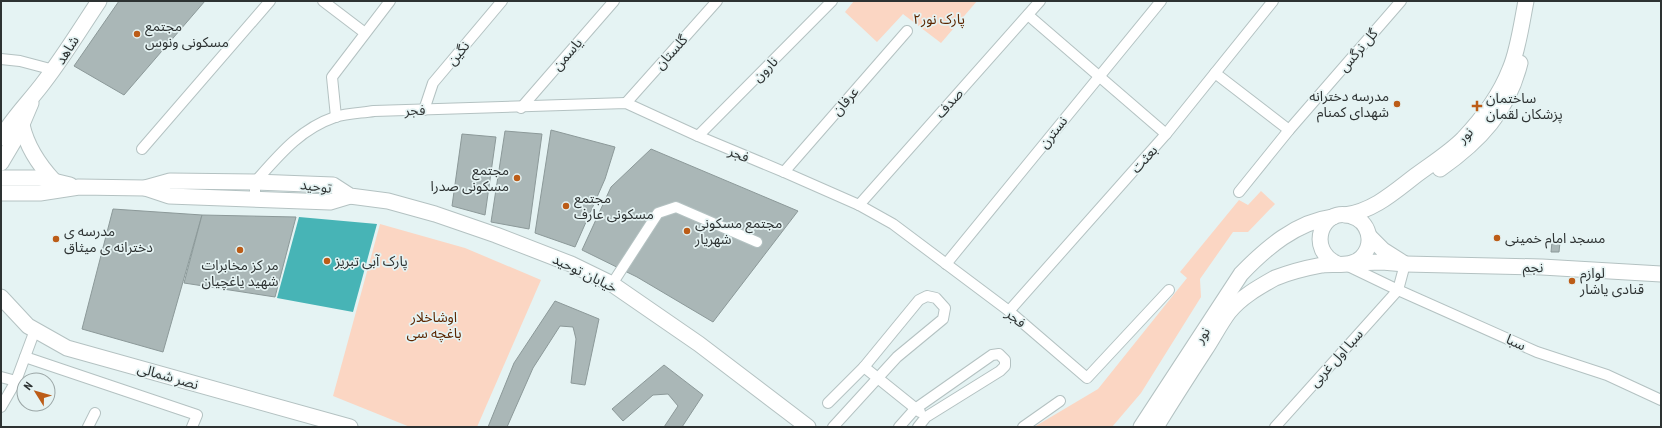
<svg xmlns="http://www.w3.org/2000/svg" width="1662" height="428" font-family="'Roboto Condensed','Noto Sans Arabic',sans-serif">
<rect width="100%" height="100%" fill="#e5f3f3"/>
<g fill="#fbd6c3">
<polygon points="854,1 977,1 941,43 903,14 877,42 845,12"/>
<polygon points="1261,191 1275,204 1248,232 1233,232 1200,279 1201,297 1141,393 1112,427 1034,427 1098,389 1187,278 1180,272 1239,200 1248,205"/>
<polygon points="380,224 465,248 541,280 477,427 410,427 333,396"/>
</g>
<polygon fill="#47b4b6" points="299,217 377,224 353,312 277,298"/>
<g fill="#aab7b7" stroke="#8c9999">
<polygon points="119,1 205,1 124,95 74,66"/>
<polygon points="551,130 615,147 605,179 575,247 535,233"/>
<polygon points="505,131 542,134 529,229 491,222"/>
<polygon points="462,134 496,137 485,215 452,206"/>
<polygon points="651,149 798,211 713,322 637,277 582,250 611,187"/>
<polygon points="113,209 202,215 163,352 82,329"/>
<polygon points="202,215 296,217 275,297 184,283"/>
<polygon points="1552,242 1560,242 1559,252 1551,252"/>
<polygon points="555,301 599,319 585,385 571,383 576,339 573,327 560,326 533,368 507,427 488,427 514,363"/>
<polygon points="664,365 703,395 682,427 664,427 678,406 668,394 653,395 623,421 612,409"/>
</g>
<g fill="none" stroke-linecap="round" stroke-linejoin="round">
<defs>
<g id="street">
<polyline points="323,1 365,33"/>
<polyline points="1028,15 1166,134"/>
<polyline points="1,59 20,61 54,70"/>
<polyline points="1215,73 1289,130"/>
<polyline points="626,103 717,1"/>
<polyline points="521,108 614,1"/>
<polyline points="424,110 433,83 502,1"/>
<polyline points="336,117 332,77 390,1"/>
<polyline points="698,136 832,1"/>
<polyline points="142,149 270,1"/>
<polyline points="784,172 907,31"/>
<polyline points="1239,192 1289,130 1401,1"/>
<path d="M 255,199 L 255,182 C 279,155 300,129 335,117 C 347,113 362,113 374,111 L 626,103 L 698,136 L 784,172 L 859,205 L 893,224 L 1009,311 L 1087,378 L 1169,290"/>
<polyline points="859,205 1040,1"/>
<polyline points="946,264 1161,1"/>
<polyline points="1405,264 1398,290 1537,352 1607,375 1661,400"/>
<polyline points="612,284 658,213 676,207 757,242"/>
<polyline points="1009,311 1166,134 1273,1"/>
<polyline points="25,357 197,415 192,427"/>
<polyline points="864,367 920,412"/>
<polyline points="1,377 16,381"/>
<polyline points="828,403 864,367 919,300 927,296 936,298 945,308 943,319 897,357 833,427"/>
<polyline points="1,407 16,381 35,330"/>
<polyline points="88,427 95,413"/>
<polyline points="899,427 915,409 992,355 999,354 1005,360 1005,366 1000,371 926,417 918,427"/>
<polyline points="1023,427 1060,401"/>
<polyline points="1275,427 1398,290 1346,265"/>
</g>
<g id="secondary">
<path d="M 22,125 C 27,147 39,165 54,181"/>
<path d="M 1,138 C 13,117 30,101 44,82 C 64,56 81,28 99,1"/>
<polyline points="1,163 17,136 31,103"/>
<path d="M 1440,169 C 1480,141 1508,111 1520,63"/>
<polyline points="1,178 41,178 70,185"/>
<polyline points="145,188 169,196 330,202 350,196"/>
<polyline points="1,193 40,193 79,187 145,188 170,181 255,182 333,185 350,196 388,201 435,214 496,235 571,264 612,284 699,344 808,427"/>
<path d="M 1345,215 C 1373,211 1393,193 1415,176 C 1431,164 1449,153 1463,139 C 1482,119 1500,95 1510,69 C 1518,51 1522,21 1526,1"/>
<polyline points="1352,263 1382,262 1405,264 1383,250 1369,236"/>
<polyline points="1405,264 1542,267 1661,274"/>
<polyline points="1,297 28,326 67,348 350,427"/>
<path d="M 1141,427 L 1241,274 C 1266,248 1296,222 1333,217"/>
<path d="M 1156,427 C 1172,401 1188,376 1205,350 C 1213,338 1220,324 1229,312 C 1241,297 1259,287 1275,278 C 1290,272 1306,268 1322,265 C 1335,263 1352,268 1362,257 C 1375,243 1369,221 1351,216 C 1321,206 1306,251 1338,264"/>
</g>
</defs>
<use href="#street" stroke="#b4c2c2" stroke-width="12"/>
<use href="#secondary" stroke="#b4c2c2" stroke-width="17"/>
<use href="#street" stroke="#fff" stroke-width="10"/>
<use href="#secondary" stroke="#fff" stroke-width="15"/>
</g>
<g fill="#bc5c17" stroke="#e5f3f3" stroke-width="1.5">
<circle cx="137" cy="34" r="4"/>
<circle cx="1397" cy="104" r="4"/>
<path d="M1475 100h4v4h4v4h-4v4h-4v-4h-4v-4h4z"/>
<circle cx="517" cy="178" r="4"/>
<circle cx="566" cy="206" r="4"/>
<circle cx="687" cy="231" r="4"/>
<circle cx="1497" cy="238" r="4"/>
<circle cx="56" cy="239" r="4"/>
<circle cx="240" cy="250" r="4"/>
<circle cx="327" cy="261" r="4"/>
<circle cx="1572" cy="281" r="4"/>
</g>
<g text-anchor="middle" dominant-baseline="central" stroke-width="3.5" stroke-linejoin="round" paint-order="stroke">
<g font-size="14" fill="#5c2600" stroke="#e5f3f3">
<text x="939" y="19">پارک نور۲</text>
<text x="434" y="317">اوشاخلار<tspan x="434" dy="16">باغچه سی</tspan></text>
</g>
<g font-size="14" fill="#2d3232" stroke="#e5f3f3" text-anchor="start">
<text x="145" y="26">مجتمع<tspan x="145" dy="16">مسکونی ونوس</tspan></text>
<text x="1389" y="96" text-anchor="end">مدرسه دخترانه<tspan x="1389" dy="16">شهدای کمنام</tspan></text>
<text x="1486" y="98">ساختمان<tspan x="1486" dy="16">پزشکان لقمان</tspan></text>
<text x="509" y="170" text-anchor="end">مجتمع<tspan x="509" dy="16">مسکونی صدرا</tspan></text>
<text x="574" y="198">مجتمع<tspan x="574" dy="16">مسکونی عارف</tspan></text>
<text x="695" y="223">مجتمع مسکونی<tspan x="695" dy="16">شهریار</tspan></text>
<text x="64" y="231">مدرسه ی<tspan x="64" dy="16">دخترانه ی میثاق</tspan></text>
<text x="1505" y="238">مسجد امام خمینی</text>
<text x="335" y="261">پارک آبی تبریز</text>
<text x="240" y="265" text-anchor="middle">مر کز مخابرات<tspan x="240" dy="16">شهید یاغچیان</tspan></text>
<text x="1580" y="273">لوازم<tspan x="1580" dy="16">قنادی یاشار</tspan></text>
</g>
<g font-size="14" fill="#2d3232" stroke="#e5f3f3">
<text transform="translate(67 50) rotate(-57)">شاهد</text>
<text transform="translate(1358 50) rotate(-49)">گل نرگس</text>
<text transform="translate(671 52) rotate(-48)">گلستان</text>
<text transform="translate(458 53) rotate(-50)">نگین</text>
<text transform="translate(567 54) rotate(-49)">یاسمن</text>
<text transform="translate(765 69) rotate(-45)">نارون</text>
<text transform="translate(845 101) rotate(-49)">عرفان</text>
<text transform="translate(949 103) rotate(-48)">صدف</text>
<text transform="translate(415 110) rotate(-1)">فجر</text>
<text transform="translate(1053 132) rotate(-51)">نسترن</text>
<text transform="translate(1465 135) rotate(-45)">نور</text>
<text transform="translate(739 154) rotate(23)">فجر</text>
<text transform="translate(1144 159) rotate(-48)">بعثت</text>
<text transform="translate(316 186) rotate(7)">توحید</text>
<text transform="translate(1533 267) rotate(1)">نجم</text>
<text transform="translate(585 273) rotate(26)">خیابان توحید</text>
<text transform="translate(1016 318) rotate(40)">فجر</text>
<text transform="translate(1202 335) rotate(-56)">نور</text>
<text transform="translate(1516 342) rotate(24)">سبا</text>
<text transform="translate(1336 358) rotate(-48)">سبا اول غربی</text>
<text transform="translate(168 376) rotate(16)">نصر شمالی</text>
</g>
</g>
<rect width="1662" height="428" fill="none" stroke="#2d3232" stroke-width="4"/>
<g transform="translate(36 392) rotate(307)"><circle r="19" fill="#e5f3f3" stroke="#9ba6a6"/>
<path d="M0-3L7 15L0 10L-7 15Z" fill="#bc5c17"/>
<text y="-6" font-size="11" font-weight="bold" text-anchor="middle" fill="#2d3232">N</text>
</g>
</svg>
